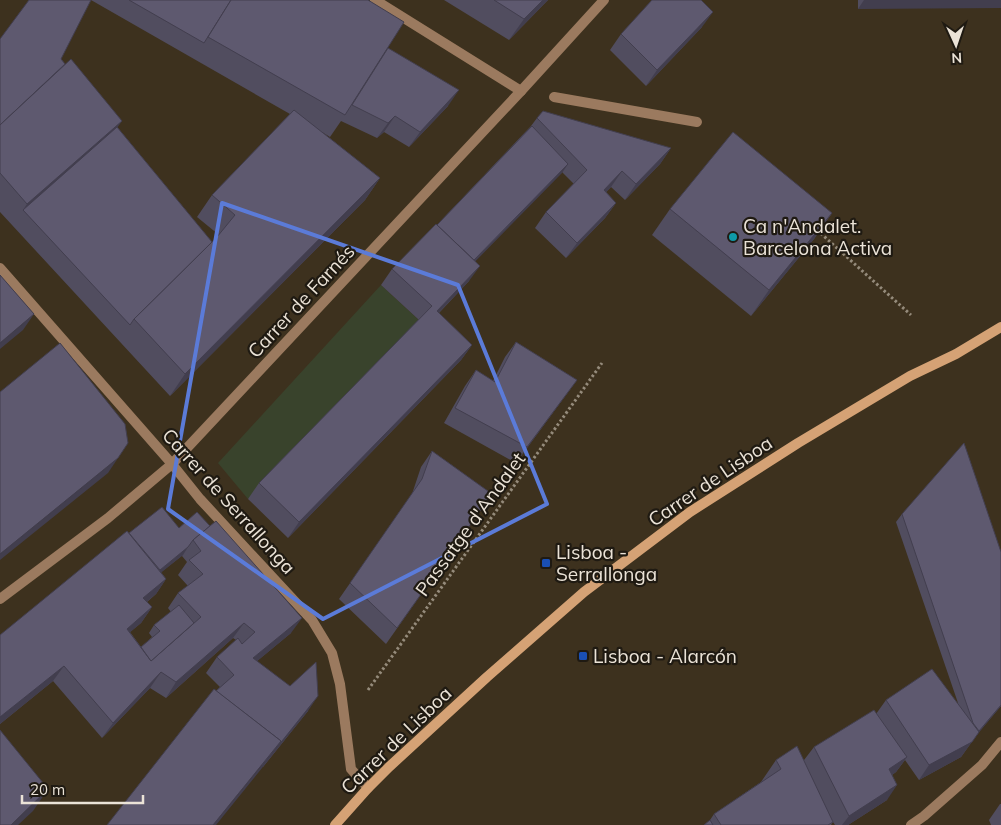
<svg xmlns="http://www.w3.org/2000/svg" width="1001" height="825" font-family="Mulish,sans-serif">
<rect width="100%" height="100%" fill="#3d311e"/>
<polygon fill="#39432c" points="381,285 421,322 248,499 218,463"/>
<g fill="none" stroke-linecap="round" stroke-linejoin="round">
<g stroke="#958b7b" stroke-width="3" stroke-dasharray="2.5 2.5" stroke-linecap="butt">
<polyline points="817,230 911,315"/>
<polyline points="368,690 602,363"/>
</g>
<g stroke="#9b7a5f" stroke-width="10">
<polyline points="375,0 521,91"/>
<polyline points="554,97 697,122"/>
<polyline points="0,268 172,464 200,499 312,620 332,653 340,684 351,769 368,788"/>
<polyline points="0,599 108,518 172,464 521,91 604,0"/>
<polyline points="911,825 924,816 982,765 1001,742"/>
</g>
<polyline stroke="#d5a275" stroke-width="10" points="335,825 368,788 389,767 487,677 584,592 690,512 798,443 910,376 956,354 1001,327"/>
</g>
<g fill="#514d5f" fill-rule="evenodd">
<polygon points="91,0 368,0 388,48 448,106 409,147 384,132 377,138 341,121 330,137 322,132 380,178 365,200 170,396 0,212 0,39 61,59 212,242 219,235 197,217 212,195 290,114"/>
<polygon points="444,0 548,0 509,40"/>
<polygon points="858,0 1001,0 858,9"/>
<polygon points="702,27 646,86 610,50 621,34"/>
<polygon points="537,118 671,148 660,164 625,200 611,187 606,192 616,203 605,218 566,258 535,228 546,212 574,184 562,172 475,261 469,281 439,313 472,345 461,360 288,538 248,499 259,483 419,320 381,285 392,269 437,225 531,126"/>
<polygon points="670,209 832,213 814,239 751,316 652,235"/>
<polygon points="516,342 577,380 516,463 444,423 465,386 476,370 493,381 505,357"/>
<polygon points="432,451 492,494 386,644 339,599 412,494 421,467"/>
<path d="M 197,512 L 291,633 L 257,661 L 308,711 L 263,767 L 216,691 L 220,687 L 206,673 L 217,657 L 236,640 L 233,638 L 166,698 L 150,688 L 102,738 L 53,681 L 0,724 L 0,635 L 129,533 L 179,528 ZM 183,555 L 182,556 L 187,562 L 178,575 L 188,586 L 178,593 L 168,608 L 171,612 L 154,625 L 149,633 L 152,637 L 141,647 L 130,632 L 141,623 L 152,607 L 147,602 L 156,594 L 166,579 L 161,572 Z"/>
<polygon points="902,514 1001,552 1001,706 979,732 961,757 919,780 905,760 896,772 892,775 887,800 848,825 835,825 833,822 831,825 704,825 710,820 714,814 761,782 776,760 804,760 814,747 876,714 886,700 958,703 896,522"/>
<polygon points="1000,804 1001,804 1001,825 991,825 989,820"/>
</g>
<g fill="#423e4e">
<polygon points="543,0 548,0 509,40 524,19"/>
<polygon points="864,0 1001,0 1001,8 858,9"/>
<polygon points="713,12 702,27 646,86 657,70"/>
<polygon points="459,90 448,106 409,147 420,132"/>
<polygon points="395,116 384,132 377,138 388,123"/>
<polygon points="122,121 107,142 23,210 27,204"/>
<polygon points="671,148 660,164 625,200 636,184"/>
<polygon points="568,164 562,173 462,275 468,267"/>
<polygon points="622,171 611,187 593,206 604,190"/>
<polygon points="380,178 365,200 170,396 185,374"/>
<polygon points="616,203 605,218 566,258 577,243"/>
<polygon points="832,213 814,239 751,316 769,290"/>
<polygon points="480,266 469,281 426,326 437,311"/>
<polygon points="34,314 23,330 0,349 0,343"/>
<polygon points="472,345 461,360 288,538 299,522"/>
<polygon points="577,380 566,395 516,463 527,447"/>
<polygon points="118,458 108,473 0,560 0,554"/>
<polygon points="188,547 183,555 147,584 153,576"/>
<polygon points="166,579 156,594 132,614 143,598"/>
<polygon points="152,607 141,623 116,644 127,629"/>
<polygon points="302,618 291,633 243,673 253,658"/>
<polygon points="244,623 233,638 166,698 176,682"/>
<polygon points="64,666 53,681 0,724 0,717"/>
<polygon points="161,672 150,688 102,738 113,723"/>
<polygon points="318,696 308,711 216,825 213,825"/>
<polygon points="1001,705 1001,706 971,742 977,734"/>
<polygon points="979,732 961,757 919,780 929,765"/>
<polygon points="907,757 896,772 878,785 889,769"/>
<polygon points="897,785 887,800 848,825 842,825 849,816"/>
<polygon points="48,789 33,811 18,825 11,825"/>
</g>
<g fill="#5e596f" stroke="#423e4e">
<polygon points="29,0 91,0 61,59 65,64 0,125 0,39"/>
<polygon points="129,0 231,0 204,43"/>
<polygon points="231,0 368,0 404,22 345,115 208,37"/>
<polygon points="494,0 543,0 524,19"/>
<polygon points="652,0 701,0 713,12 657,70 621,34"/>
<polygon points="388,48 459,90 420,132 395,116 388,123 352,105"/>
<polygon points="71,59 122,121 27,204 0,173 0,125"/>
<polygon points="294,110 380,178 185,374 134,319 217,237 235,215 212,195"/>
<polygon points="543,111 671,148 636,184 622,171 604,190 616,203 577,243 546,212 587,170 537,118"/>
<polygon points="532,126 568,164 474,260 437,225"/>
<polygon points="117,127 212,242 134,319 130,325 23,210"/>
<polygon points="733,132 832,213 769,290 670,209"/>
<polygon points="436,224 480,266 437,311 472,345 299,522 259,483 432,306 392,269"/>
<polygon points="0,275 34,314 0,343"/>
<polygon points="516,342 577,380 527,447 455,408 476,370 495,382"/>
<polygon points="60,343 125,424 128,443 118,458 0,554 0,392"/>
<polygon points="964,443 1001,552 1001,705 979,731 973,723 902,514"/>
<polygon points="432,451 492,494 397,628 350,583 422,479"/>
<polygon points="162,507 179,528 197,512 210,526 193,540 188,547 160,570 129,533"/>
<polygon points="216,521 302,618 253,658 290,686 316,662 318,696 274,751 281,741 216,691 234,675 217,657 238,638 242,644 255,632 244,623 176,682 161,672 113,723 64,666 0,717 0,635 127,531 166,579 143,598 152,607 127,629 151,661 201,617 178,593 203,574 189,560 201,551 193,540"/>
<polygon points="179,605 194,623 151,661 141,647 160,631 154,625"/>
<polygon points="932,669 979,732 972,742 929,765 886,700"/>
<polygon points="214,689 281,741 213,825 107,825"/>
<polygon points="874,710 907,757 889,769 897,785 849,816 814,747"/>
<polygon points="0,730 48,789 11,825 0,825"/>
<polygon points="797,746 833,822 828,825 721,825 714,814 781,769 776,760"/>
<polygon points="710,820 713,825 704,825"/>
</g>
<path fill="none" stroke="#5b7bd8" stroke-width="4" stroke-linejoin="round" d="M 222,203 L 458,285 L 547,504 L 323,619 L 168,509 Z"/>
<circle fill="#0f9aa8" stroke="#1f1a12" stroke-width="2" cx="733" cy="237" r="5"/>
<g fill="#1a4fb4" stroke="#1f1a12" stroke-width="2">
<rect x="541" y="558" width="10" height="10" rx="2.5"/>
<rect x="578" y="651" width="10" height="10" rx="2.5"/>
</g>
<g text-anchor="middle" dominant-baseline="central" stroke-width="4.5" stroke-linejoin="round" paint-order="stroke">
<g font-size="19" fill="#ebe3d7" stroke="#1f1a12" text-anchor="start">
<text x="743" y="226">Ca n'Andalet.<tspan x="743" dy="22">Barcelona Activa</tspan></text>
<text x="556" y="552">Lisboa -<tspan x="556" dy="22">Serrallonga</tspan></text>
<text x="593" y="656">Lisboa - Alarcón</text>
</g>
<g font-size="19" fill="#ebe3d7" stroke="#1f1a12">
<text transform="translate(301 301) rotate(-47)">Carrer de Farnés</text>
<text transform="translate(710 481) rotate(-34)">Carrer de Lisboa</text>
<text transform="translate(229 501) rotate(48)">Carrer de Serrallonga</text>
<text transform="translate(470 524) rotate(-54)">Passatge d'Andalet</text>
<text transform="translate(396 740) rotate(-44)">Carrer de Lisboa</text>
</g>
</g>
<g transform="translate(956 45) rotate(177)" stroke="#1f1a12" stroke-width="4" paint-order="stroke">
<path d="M0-4L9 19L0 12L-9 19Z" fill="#ebe3d7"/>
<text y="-8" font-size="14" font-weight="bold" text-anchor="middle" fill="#ebe3d7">N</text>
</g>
<path d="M22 795v8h121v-8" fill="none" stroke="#ebe3d7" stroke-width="2.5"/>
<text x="30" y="795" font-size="15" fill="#ebe3d7" stroke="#1f1a12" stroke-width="4" paint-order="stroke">20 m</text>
</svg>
